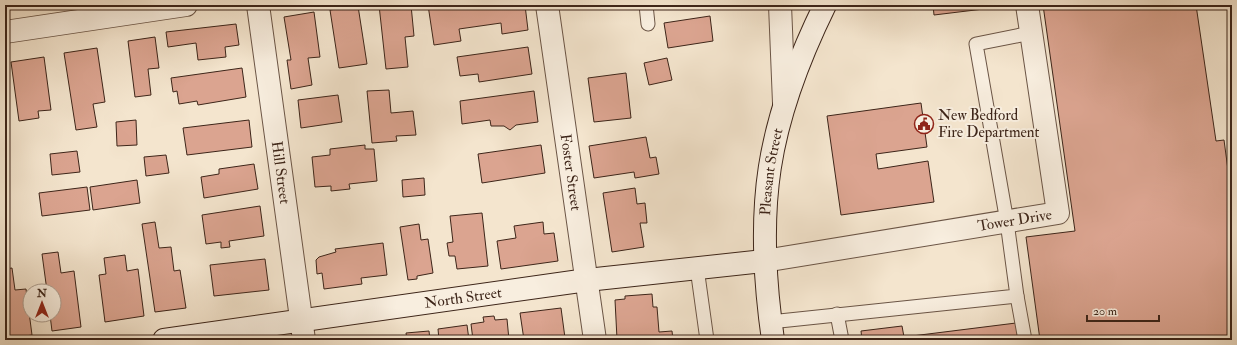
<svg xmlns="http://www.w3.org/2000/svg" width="1237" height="345" font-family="'IM FELL Double Pica',serif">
<rect width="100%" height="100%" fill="#f4e5ce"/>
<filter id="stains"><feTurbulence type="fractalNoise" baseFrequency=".005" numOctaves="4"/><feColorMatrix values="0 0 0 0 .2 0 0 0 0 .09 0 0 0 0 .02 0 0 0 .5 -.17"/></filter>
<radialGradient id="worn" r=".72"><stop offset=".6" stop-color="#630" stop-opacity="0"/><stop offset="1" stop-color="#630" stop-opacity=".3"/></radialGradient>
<g fill="#dba490" stroke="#3d2519">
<polygon points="379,5 411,5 414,36 405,37 408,67 386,69"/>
<polygon points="428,5 525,5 528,30 502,34 501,23 459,29 461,41 434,45"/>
<polygon points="933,5 1000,5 1000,7 934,15"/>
<polygon points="1043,5 1196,5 1216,141 1224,140 1232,200 1232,340 1040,340 1026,237 1075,231"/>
<polygon points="358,6 367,64 339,68 330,10"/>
<polygon points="314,12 320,57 308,58 312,85 291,89 287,60 291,60 284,17"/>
<polygon points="710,16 713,41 668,48 664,23"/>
<polygon points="236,24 239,45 225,47 226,57 198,60 196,43 168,47 166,32"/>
<polygon points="155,37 159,68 148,69 151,95 135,97 128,41"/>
<polygon points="528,47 532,74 479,82 478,74 460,76 457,57"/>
<polygon points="97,48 105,102 93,104 97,127 76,130 64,53"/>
<polygon points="44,57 51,110 38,111 39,118 19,121 11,62"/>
<polygon points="667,58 672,80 649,85 644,63"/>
<polygon points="242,68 246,97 198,105 197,101 179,104 177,91 173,92 171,78"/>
<polygon points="626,73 631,118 594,122 588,78"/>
<polygon points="389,90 391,113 413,111 416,135 396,136 397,141 372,143 367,91"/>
<polygon points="534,91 538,122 516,125 510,130 504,126 491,126 490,120 462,124 460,101"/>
<polygon points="338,95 342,122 301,128 298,100"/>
<polygon points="921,103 927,147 876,154 878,169 928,161 934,202 841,215 827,116"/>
<polygon points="136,120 137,145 117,146 116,122"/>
<polygon points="249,120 252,147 187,155 183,128"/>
<polygon points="646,137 650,158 656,157 659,174 635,178 634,172 594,178 589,146"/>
<polygon points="365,145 365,149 374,149 377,181 349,184 350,189 331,191 331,186 315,187 312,157 330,155 330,149"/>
<polygon points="541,145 545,173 482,183 478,154"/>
<polygon points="77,151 80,172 52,175 50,154"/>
<polygon points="166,155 169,173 146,176 144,157"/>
<polygon points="254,164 258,189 204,198 201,177 219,174 219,169"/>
<polygon points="424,178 425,195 403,197 402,180"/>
<polygon points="137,180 140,203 93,210 90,187"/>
<polygon points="87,187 90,210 42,216 39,193"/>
<polygon points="635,188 637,204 645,203 647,223 640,223 644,247 612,252 603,193"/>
<polygon points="260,206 264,236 229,241 230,247 221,248 221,242 206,244 202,215"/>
<polygon points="482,213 488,266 457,269 455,256 449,256 447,243 453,242 450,216"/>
<polygon points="155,222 159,248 171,247 174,271 180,270 186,308 155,312 142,224"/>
<polygon points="543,222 544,234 554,233 558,261 501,269 497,241 516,238 514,226"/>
<polygon points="419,224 421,240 428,239 433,273 417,276 417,279 408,280 400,227"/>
<polygon points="383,243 387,275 361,278 362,284 324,289 322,273 317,274 316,260 319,257 336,252 335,249"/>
<polygon points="58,252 61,273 74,271 81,327 52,331 50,315 54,315 54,291 47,291 42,254"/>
<polygon points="125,255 127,271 138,269 144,316 105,322 99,275 106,274 104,258"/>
<polygon points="265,259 269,290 214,296 210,265"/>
<polygon points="12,268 15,290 26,289 32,335 5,339 5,269"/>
<polygon points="652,294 653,307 657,307 659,332 672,331 673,340 637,340 637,337 617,339 615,300 625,299 625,296"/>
<polygon points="561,308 565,338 551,340 524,340 520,313"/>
<polygon points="494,316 495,320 507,319 509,340 473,340 471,324 484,322 483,317"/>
<polygon points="1016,323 1018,340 862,340 861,331 902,326 904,337"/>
<polygon points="467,325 469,340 439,340 438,329"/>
<polygon points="429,331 430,340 407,340 406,333"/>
<polygon points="388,337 388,340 362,340 362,339"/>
</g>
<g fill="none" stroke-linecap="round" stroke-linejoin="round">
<defs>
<g id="lane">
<polyline points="646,5 648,24"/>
<polyline points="697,268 707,340"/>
<polyline points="1017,296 1025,340"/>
<polyline points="837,314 842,340"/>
<polyline points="770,322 1017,296 1007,222 976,44 1031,33"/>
</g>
<g id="street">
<path id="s1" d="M 258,5 L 304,340"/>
<path id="s2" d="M 547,5 L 595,340"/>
<polyline points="780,5 784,103"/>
<polyline points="5,32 186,5"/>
<path id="s3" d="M 764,261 L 1058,213 L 1027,5"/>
</g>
<g id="secondary">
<path id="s4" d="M 164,340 L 587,280 L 764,261"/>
<path id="s5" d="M 773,340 C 754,208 766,125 825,5"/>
</g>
</defs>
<use href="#lane" stroke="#6b5546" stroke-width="15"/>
<use href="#street" stroke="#6b5546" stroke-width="24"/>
<use href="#secondary" stroke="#3d2519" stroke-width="24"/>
<use href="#lane" stroke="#f8eedf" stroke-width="13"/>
<use href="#street" stroke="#f8eedf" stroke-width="22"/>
<use href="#secondary" stroke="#f8eedf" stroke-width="22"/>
</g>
<defs>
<symbol id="civic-ring" viewBox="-11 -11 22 22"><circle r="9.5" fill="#f8eedf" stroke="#8f2418" stroke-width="1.5"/><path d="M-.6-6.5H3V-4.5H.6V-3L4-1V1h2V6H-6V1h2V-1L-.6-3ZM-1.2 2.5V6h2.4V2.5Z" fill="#8f2418"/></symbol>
</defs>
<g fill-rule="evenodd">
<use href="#civic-ring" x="913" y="113" width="22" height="22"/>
</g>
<g text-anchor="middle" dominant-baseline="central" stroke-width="4" stroke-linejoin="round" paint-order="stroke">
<g font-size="15" fill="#3d2519" stroke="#f8eedf" text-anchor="start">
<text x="938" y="115">New Bedford<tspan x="938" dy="17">Fire Department</tspan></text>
</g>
<g font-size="15" fill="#3d2519" stroke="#f8eedf">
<text stroke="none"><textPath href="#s2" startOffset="169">Foster Street</textPath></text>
<text stroke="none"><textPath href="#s5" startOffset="169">Pleasant Street</textPath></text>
<text stroke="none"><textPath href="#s1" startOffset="169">Hill Street</textPath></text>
<text stroke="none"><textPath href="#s3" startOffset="254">Tower Drive</textPath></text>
<text stroke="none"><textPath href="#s4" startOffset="302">North Street</textPath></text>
</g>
</g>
<rect width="1237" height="345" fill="none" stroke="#f4e5ce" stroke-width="20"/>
<rect x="6" y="6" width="1225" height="333" fill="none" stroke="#3d2519" stroke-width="2"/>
<rect x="10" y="10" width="1217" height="325" fill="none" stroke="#3d2519"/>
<g transform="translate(42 303)"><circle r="19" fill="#f8eedf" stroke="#ad9e90"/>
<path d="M0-3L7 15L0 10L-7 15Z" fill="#8f2418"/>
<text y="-6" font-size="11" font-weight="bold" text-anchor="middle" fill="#3d2519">N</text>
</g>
<path d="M1087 315v6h72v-6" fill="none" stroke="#3d2519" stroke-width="2"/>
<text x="1093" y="315" font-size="12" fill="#3d2519" stroke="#f8eedf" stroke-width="3" paint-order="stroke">20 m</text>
<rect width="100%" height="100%" filter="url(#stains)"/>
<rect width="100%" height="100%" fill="url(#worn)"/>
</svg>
